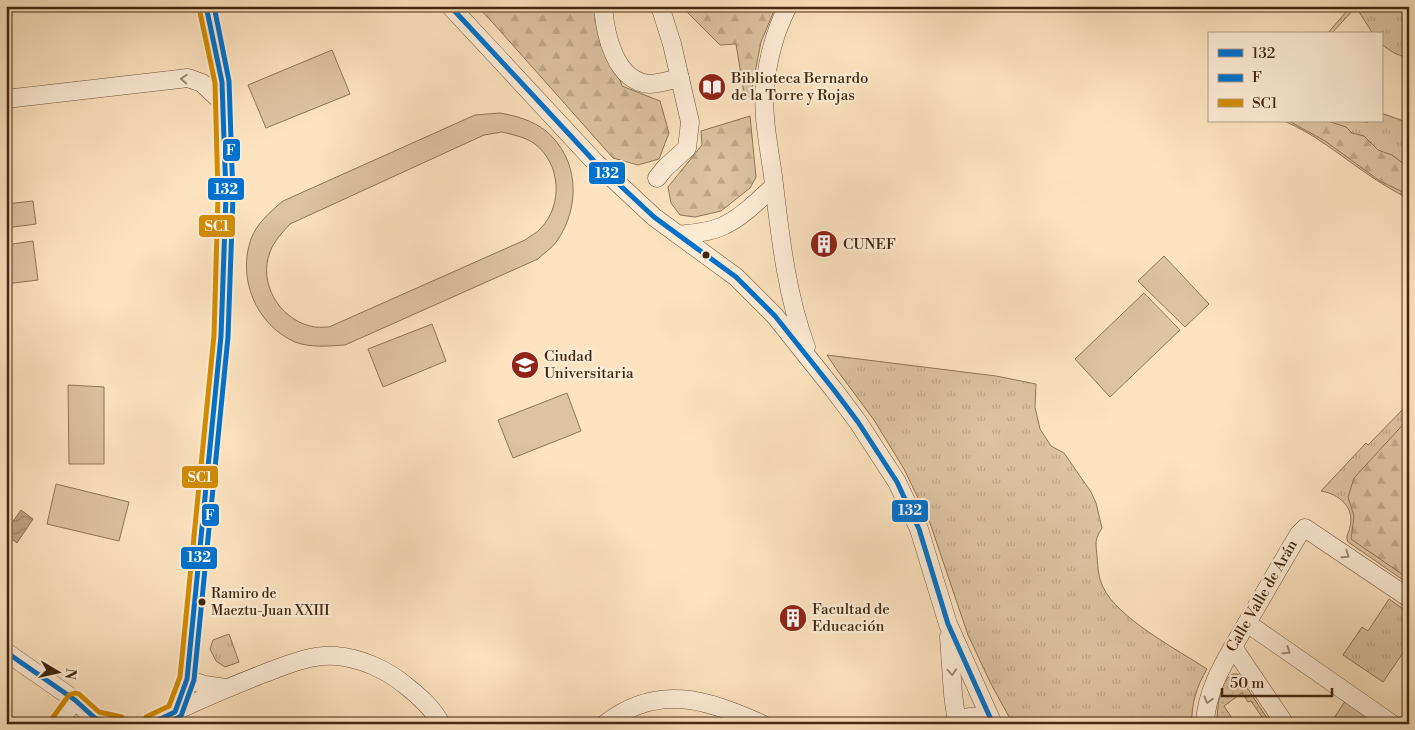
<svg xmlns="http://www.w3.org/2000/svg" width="1415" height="730" font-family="'Libre Bodoni',serif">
<defs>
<pattern id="grass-tufts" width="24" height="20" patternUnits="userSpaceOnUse" patternTransform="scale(1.25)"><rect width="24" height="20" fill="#ddc3a2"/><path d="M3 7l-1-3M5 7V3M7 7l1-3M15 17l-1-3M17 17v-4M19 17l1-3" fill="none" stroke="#bfa88a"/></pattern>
<pattern id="forest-firs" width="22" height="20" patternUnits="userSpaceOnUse" patternTransform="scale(1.25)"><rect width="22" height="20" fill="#ddc3a2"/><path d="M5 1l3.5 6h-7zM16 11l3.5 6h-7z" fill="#bfa88a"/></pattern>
<pattern id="garden-dots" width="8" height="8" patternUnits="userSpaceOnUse" patternTransform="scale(1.25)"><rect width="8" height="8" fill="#ddc3a2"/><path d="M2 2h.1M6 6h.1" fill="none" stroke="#bfa88a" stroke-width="1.8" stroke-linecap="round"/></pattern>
<pattern id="water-waves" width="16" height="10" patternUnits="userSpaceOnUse" patternTransform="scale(1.25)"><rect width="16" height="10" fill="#bda383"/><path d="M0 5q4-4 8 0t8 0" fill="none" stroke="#9b856a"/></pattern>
</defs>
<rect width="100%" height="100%" fill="#fde3c0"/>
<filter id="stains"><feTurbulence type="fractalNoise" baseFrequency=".004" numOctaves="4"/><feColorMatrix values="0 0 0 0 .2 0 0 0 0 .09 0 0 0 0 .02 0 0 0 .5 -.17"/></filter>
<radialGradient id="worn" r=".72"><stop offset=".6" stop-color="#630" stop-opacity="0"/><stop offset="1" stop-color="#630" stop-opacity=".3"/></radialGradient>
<g fill="url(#grass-tufts)" stroke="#907558">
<path d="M 1351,6 L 1409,6 L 1409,57 C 1396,56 1391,51 1381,44 L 1381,34 L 1373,34 L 1356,7 L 1331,34 L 1327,34 Z"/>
<path d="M 1381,113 L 1409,123 L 1409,199 C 1394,191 1380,183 1366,173 C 1338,154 1315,134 1284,121 L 1363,121 L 1367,123 L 1368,121 L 1381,121 Z"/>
<path d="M 827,355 L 996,376 L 1036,384 L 1035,407 L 1040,429 L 1051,446 L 1064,453 L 1091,492 L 1096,503 L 1102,528 C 1094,540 1096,543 1097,557 C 1098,567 1098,577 1103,587 C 1117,618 1178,650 1207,669 C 1197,686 1191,703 1192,724 L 1013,724 L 991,684 L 968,635 L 930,523 L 904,469 L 874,420 L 837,370 Z"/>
<path d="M 1409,403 L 1409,584 L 1348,542 C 1345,536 1349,533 1350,527 C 1355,507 1339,494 1321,491 L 1366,443 L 1368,445 Z"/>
<polygon points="1389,599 1409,613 1409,644 1383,682 1343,655 1362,627 1368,631"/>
<polygon points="229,634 239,662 225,667 216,661 210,649 213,640"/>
<polygon points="1346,700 1373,718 1369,724 1330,724"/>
</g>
<g fill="url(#forest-firs)" stroke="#907558">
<polygon points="477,6 595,6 622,86 660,101 669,133 659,159 638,165 613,158 494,24"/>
<polygon points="681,6 776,6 761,42 750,98 744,93 736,44 720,45"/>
<polygon points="750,116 756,177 750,188 721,211 695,217 680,215 671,203 668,187 702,145 701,131"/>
<polygon points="1289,121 1328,121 1346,127 1352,133 1364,136 1378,150 1392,155 1409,168 1409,195 1380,181 1325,141"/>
<polygon points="1409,418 1409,579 1351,539 1354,516 1348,497 1354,478"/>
</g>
<path fill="url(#garden-dots)" stroke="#907558" d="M 1233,674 L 1238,674 L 1271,724 L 1263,724 L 1262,722 L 1264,720 L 1251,701 L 1248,702 L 1242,693 L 1224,706 L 1236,724 L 1217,724 C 1217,710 1219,680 1233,674 Z"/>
<g fill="#ddc3a2" stroke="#907558" fill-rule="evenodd">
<polygon points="332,50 350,94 266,128 248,85"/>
<path d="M 500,113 C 516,116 532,120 546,131 C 579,159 581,206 557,241 C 552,248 544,253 538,259 L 345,345 C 328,346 311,348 295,342 C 256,325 237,278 251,239 C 257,223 270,212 283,201 L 475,115 ZM 502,132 C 514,135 525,137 535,144 C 561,164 563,205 541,228 C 537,233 530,236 525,240 L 329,327 C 323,327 316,328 310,326 C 279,318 258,283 270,252 C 274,241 282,233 290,224 L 484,135 Z"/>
<polygon points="33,201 36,224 6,228 6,204"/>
<polygon points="33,241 38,280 6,284 6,245"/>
<polygon points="1164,256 1209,304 1185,327 1138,281"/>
<polygon points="1144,293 1180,330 1110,397 1075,359"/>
<polygon points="432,324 446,361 383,387 368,349"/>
<polygon points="68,385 104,387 104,464 69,464"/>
<polygon points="567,393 581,431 513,458 498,420"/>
<polygon points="56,484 129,502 119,541 47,524"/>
</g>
<polygon fill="url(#water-waves)" stroke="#8c7154" points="21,510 33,519 17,543 6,535 6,531"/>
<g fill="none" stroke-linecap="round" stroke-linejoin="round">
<defs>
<g id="street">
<polyline points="450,6 594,161 654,217 736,277 775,316 834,390 858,422 897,482 919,529 948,624 993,724"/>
<path d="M 603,6 C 605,34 615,81 649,84 C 659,84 670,80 680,78"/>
<path d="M 788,6 C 775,31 768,58 765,86 C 762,116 769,147 773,176 C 780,234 786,293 806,347"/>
<polyline points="6,99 188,78 202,83 223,103"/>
<polyline points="657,178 665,168 687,148 690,122 672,44 660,6"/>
<path d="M 679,235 C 694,233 712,232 725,225 C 743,216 759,200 774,186"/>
<polyline points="1247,623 1392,724"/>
<polyline points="949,637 953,694 957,724"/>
<polyline points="1233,647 1285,724"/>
<polyline points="6,652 75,700 100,724"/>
<polyline points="187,679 205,685 226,688"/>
<polyline points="96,719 121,724"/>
<path d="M 956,720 C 969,716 980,714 991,724"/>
<polyline points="57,724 75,700"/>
<path d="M 149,724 C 185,706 222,690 260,675 C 284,666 310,654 336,656 C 361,658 387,670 405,685 C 419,696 433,708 441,724"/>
<polyline points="178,724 175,712 187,679 221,336 226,196 222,82 206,6"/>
<path d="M 605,724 C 657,683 707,699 762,724"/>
<path d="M 1205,724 C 1206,690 1225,661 1241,633 C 1261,600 1279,567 1299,534 L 1305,528 L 1409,598"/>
</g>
</defs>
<use href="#street" stroke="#71563a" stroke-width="19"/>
<use href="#street" stroke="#feedd6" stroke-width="18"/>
<defs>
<g id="bus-1">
<polyline points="450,6 594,161 654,217 736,277 775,316 834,390 858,422 897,482 919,529 948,624 993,724"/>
<polyline points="6,652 75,700 96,719 120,724"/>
<polyline points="150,724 175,712 187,679 221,336 226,196 222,82 206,6"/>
</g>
<polyline id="bus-2" points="167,724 181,716 194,680 228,337 233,196 229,81 214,6"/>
<g id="bus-3">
<polyline points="146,717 169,706 180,677 214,335 218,196 215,83 199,8"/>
<polyline points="51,720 69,695 75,693 79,694 99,712 122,717"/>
</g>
</defs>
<use href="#bus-1" stroke="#feedd6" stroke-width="9"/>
<use href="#bus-2" stroke="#feedd6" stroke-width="9"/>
<use href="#bus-3" stroke="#feedd6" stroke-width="9"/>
<use href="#bus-1" stroke="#0072ce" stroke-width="5"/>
<use href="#bus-2" stroke="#0072ce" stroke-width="5"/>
<use href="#bus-3" stroke="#d38d03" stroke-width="5"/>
</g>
<defs><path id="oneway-chevron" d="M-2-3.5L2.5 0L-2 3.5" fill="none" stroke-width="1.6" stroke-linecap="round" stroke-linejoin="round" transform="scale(1.25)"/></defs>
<g stroke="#a08a72">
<use href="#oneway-chevron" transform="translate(184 79) rotate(-177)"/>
<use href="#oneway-chevron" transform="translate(1346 555) rotate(34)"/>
<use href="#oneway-chevron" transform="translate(1287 651) rotate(35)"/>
<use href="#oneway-chevron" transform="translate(952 672) rotate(86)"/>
<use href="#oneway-chevron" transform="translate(1208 700) rotate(105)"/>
</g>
<defs>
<symbol id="library-disc" viewBox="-11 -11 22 22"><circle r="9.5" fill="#8f2418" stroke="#feedd6"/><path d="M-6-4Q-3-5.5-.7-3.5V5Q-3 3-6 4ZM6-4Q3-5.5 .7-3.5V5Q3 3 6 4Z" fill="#fff"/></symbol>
<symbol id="building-disc" viewBox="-11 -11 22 22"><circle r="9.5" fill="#8f2418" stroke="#feedd6"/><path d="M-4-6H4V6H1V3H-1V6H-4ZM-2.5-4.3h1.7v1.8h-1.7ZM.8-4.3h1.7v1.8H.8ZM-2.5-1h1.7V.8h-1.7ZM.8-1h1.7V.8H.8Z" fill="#fff"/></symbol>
<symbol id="university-disc" viewBox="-11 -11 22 22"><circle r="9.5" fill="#8f2418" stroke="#feedd6"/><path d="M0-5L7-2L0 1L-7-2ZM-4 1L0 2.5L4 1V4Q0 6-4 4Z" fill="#fff"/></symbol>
</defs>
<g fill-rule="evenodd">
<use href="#library-disc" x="696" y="71" width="32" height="32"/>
<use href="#building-disc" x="808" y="228" width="32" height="32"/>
<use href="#university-disc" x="509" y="349" width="32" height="32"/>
<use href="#building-disc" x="777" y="602" width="32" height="32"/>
</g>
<g fill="#42270e" stroke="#feedd6" stroke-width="2">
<circle cx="706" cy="255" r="4.5"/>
<circle cx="202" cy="602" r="4.5"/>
</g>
<g text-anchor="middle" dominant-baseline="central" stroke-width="4.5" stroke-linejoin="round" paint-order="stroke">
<g font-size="14" fill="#42270e" stroke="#feedd6" text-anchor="start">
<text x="211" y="594">Ramiro de<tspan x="211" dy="17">Maeztu-Juan XXIII</tspan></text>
</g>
<g font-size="15" fill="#42270e" stroke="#feedd6" text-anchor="start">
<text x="731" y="78">Biblioteca Bernardo<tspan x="731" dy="17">de la Torre y Rojas</tspan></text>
<text x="843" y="244">CUNEF</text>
<text x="544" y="356">Ciudad<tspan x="544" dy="17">Universitaria</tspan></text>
<text x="812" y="609">Facultad de<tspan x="812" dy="17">Educación</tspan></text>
</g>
<g font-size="15" fill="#42270e" stroke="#feedd6">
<text transform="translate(1262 596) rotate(-60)">Calle Valle de Arán</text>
</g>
</g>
<g stroke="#feedd6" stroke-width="2">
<rect x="222" y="138" width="19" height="24" rx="5" fill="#0072ce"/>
<rect x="588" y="161" width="38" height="24" rx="5" fill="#0072ce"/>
<rect x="207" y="177" width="38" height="24" rx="5" fill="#0072ce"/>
<rect x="198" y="214" width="38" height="24" rx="5" fill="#d38d03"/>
<rect x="181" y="465" width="38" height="24" rx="5" fill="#d38d03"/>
<rect x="891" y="499" width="38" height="24" rx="5" fill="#0072ce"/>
<rect x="201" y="503" width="19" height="24" rx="5" fill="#0072ce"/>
<rect x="180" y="546" width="38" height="24" rx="5" fill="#0072ce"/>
</g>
<g font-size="14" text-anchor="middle" font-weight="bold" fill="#fff">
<text x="231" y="155">F</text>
<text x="607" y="178">132</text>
<text x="226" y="194">132</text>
<text x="217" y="231">SC1</text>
<text x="200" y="482">SC1</text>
<text x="910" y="515">132</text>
<text x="210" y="520">F</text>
<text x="199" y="562">132</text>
</g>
<rect width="1415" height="730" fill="none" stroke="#fde3c0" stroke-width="25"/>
<rect x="8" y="8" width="1400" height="715" fill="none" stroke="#42270e" stroke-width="2.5"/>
<rect x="12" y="12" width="1390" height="705" fill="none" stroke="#42270e"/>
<rect x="1208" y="32" width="175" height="90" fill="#feedd6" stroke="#b39e86"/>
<rect x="1218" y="49" width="25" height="8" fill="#0072ce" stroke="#b39e86"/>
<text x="1252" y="58" font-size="15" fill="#42270e">132</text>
<rect x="1218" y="74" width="25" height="8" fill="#0072ce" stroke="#b39e86"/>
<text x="1252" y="82" font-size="15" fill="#42270e">F</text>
<rect x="1218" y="99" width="25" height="8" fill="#d38d03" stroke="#b39e86"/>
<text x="1252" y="108" font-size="15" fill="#42270e">SC1</text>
<g transform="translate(58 672) rotate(99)" stroke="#feedd6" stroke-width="4" paint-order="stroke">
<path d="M0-4L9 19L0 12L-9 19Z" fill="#42270e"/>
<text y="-8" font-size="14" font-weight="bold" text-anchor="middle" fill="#42270e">N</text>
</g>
<path d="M1222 688v8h110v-8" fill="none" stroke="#42270e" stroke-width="2.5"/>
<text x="1230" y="688" font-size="15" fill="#42270e" stroke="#feedd6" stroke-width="4" paint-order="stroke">50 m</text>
<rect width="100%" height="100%" filter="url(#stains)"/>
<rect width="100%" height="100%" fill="url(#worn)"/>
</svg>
